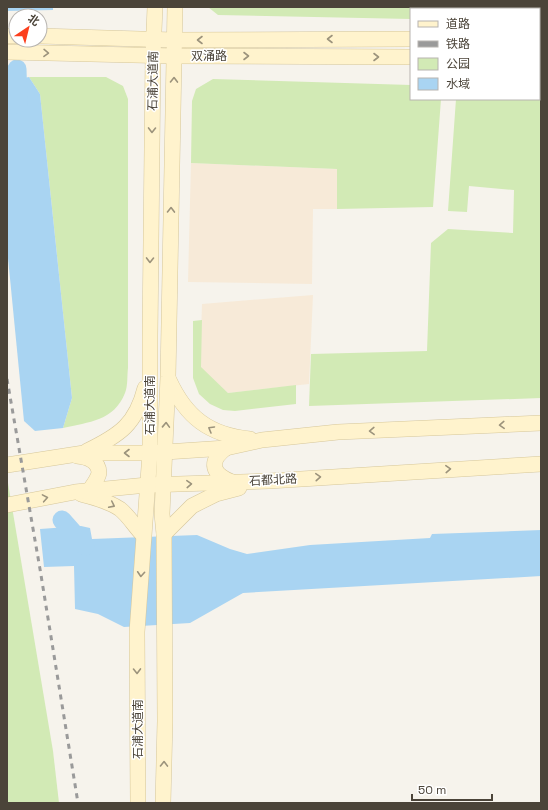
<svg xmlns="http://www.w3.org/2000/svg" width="548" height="810" font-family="'Space Grotesk','Noto Sans SC',sans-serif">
<rect width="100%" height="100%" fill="#f6f3ec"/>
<g fill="#f7ead8">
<polygon points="480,7 541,7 541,17 539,17 539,9 480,9"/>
<polygon points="191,163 337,169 337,209 313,209 312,284 188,282"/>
<polygon points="313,295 309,384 228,393 200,367 202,304"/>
</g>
<g fill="#d2eab5">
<polygon points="208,7 480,7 480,9 411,9 411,19 218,15"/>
<path d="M 29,77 L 106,77 L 123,86 L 128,99 L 128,368 C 127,376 128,386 125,393 C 114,421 89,422 63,428 L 72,398 L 40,94 Z"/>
<polygon points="213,79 411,85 411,99 441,99 433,207 337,209 337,169 191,163 192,101 196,89"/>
<polygon points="541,84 541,398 309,406 311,354 427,351 431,243 448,229 513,233 514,190 469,186 467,212 448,211 456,99 539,99 539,85"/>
<polygon points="202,320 201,367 228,393 296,385 296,404 235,411 223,410 210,404 199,394 193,378 193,321"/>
<polygon points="7,477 53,751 59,803 7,803"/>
</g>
<g fill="#a9d4f2">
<polygon points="7,7 53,7 53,10 7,11"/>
<polygon points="29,77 40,94 72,398 63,428 35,431 24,421 7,248 7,81"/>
<polygon points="81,526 90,528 92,539 197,535 230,549 247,554 310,545 430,538 432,534 541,530 541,576 243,593 190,623 124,627 98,614 75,609 74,566 44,567 40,529"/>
</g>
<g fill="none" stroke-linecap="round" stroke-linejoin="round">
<g stroke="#a9d4f2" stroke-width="19">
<polyline points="17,69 18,104"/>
<polyline points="62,520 85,546"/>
</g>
<defs>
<g id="secondary">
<polyline points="7,36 16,36"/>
<polyline points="40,36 174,40 411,39"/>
<polyline points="539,41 541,40"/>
<polyline points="7,52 175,56 411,57"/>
<polyline points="539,57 541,57"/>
<path d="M 169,380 C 186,417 209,435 250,439"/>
<path d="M 226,448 C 208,462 212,474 232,482"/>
<path d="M 87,451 C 120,435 136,424 145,388"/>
<path d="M 77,456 C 87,457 99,461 99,473 C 98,479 92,486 89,491"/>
<polyline points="7,465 84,453 150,453 226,448 262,440 338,432 541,423"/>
<path d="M 81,494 C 94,498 109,501 120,509 C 129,516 135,527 143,535"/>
<polyline points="7,505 75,492 147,485 269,481 541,464"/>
<polyline points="164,534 192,506 216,494 239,488"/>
<polyline points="138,803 137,632 150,453 150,336 153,55 155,7"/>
<polyline points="163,803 165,721 164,534 162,514 168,377 175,7"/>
</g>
</defs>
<use href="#secondary" stroke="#d6c79b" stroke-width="16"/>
<use href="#secondary" stroke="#fff3cd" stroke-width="15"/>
<polyline stroke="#9a9a9a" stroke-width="3" stroke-dasharray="5 5" stroke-linecap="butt" points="7,379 40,569 78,803"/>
</g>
<defs><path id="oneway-chevron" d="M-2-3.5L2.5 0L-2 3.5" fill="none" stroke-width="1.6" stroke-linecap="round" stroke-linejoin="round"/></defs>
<g stroke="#9c937c">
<use href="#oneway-chevron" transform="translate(330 39) rotate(180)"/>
<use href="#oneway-chevron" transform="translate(200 40) rotate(180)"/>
<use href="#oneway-chevron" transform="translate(46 53) rotate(1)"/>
<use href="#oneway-chevron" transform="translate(246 56)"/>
<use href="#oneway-chevron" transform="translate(376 57)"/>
<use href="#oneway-chevron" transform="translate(174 80) rotate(-89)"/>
<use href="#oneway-chevron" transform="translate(152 130) rotate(91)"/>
<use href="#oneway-chevron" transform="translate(171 210) rotate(-89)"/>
<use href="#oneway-chevron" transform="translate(150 260) rotate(91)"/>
<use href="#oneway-chevron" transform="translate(166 425) rotate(-88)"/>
<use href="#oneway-chevron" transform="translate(502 425) rotate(177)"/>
<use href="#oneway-chevron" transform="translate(211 429) rotate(-150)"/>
<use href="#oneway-chevron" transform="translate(372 431) rotate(178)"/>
<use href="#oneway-chevron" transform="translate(127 453) rotate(-180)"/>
<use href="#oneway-chevron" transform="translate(448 469) rotate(-3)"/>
<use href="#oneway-chevron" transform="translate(318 477) rotate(-4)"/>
<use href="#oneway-chevron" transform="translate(189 484) rotate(-3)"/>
<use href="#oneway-chevron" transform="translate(45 498) rotate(-10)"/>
<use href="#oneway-chevron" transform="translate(112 505) rotate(26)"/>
<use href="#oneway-chevron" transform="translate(141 574) rotate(94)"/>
<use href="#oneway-chevron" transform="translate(137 671) rotate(89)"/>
<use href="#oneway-chevron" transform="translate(164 764) rotate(-89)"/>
</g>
<g text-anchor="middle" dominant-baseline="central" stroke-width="3" stroke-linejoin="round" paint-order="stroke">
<g font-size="12" fill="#4b4439" stroke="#fff">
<text x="209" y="56">双涌路</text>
<text transform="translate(153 81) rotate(-89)">石浦大道南</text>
<text transform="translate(150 405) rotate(-90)">石浦大道南</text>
<text transform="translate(273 480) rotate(-3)">石都北路</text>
<text transform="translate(138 729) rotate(-90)">石浦大道南</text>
</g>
</g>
<rect width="548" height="810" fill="none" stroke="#4b4439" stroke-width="16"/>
<rect x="410" y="8" width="130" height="92" fill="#ffffff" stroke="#b7b4b0"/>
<rect x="418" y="21" width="20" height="6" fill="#fff3cd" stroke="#b7b4b0"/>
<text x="446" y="28" font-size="12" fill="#4b4439">道路</text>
<rect x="418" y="41" width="20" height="6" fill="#9a9a9a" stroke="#b7b4b0"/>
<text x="446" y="48" font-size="12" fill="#4b4439">铁路</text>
<rect x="418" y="58" width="20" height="12" fill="#d2eab5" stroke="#b7b4b0"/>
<text x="446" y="68" font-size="12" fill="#4b4439">公园</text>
<rect x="418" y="78" width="20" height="12" fill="#a9d4f2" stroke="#b7b4b0"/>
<text x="446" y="88" font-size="12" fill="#4b4439">水域</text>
<g transform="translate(28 28) rotate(35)"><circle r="19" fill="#ffffff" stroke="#b7b4b0"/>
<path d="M0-3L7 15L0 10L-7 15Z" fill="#fc3f1d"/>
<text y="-6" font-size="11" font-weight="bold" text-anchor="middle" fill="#4b4439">北</text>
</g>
<path d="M412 794v6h80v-6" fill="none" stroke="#4b4439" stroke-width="2"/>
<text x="418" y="794" font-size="12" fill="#4b4439" stroke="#ffffff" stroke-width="3" paint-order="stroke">50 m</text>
</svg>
